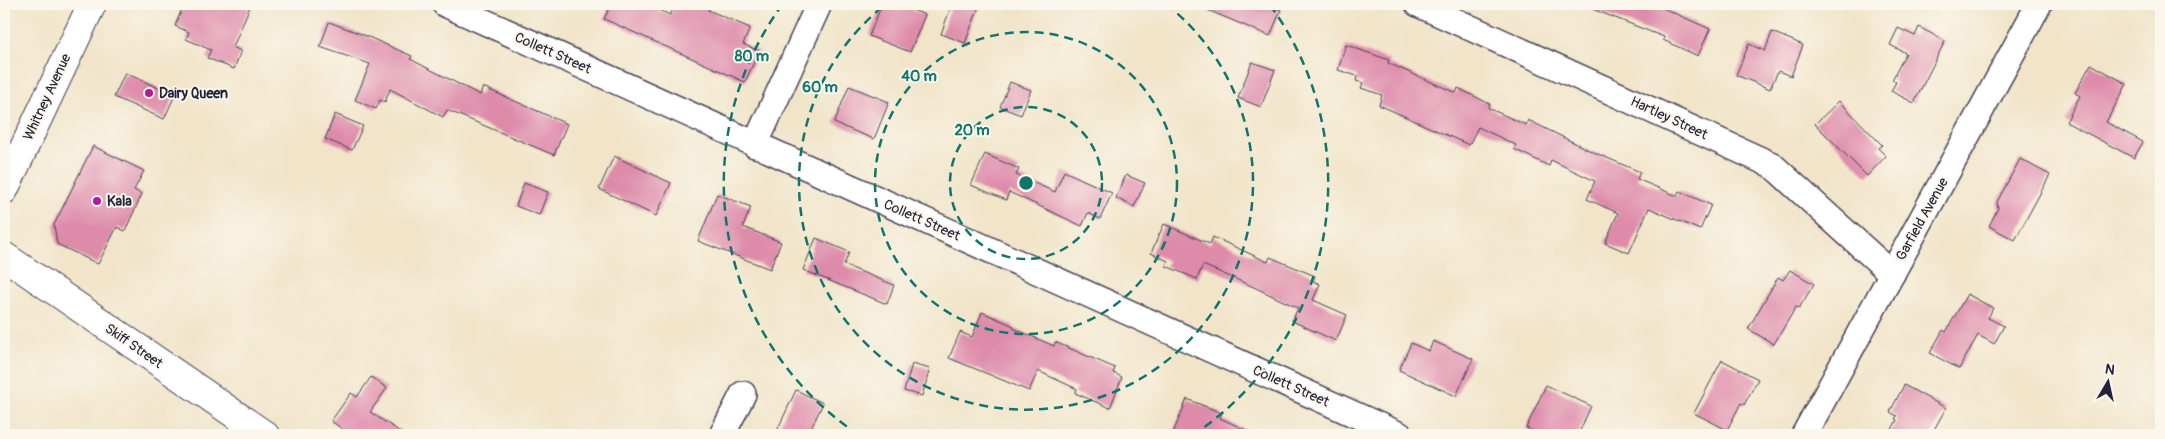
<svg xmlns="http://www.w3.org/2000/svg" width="2165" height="439" font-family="Pangolin,sans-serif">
<rect width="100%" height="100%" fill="#fbf7ec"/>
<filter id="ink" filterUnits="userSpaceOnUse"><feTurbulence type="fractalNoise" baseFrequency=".02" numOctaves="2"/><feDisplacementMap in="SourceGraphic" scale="10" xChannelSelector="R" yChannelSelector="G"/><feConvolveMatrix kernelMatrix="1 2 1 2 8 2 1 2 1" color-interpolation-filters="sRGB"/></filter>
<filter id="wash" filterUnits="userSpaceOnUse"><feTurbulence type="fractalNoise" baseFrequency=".0096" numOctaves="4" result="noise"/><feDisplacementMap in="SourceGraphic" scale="20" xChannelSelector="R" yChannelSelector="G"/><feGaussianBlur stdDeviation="1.12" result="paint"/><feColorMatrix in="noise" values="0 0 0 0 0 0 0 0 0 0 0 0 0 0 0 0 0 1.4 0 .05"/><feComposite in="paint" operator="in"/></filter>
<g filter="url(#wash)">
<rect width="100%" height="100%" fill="#f1e4c9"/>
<g id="blocks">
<g fill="#de8baa">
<polygon points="184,4 251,4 233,47 241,51 234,69 207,58 211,50 186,39 189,32 175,26"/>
<polygon points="611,4 646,4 670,15 676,4 711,4 708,10 750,28 743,44 759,51 745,82 604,19"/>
<polygon points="882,4 898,4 925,15 910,52 869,36"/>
<polygon points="952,4 980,4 965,43 941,34"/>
<polygon points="1193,4 1264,4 1281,10 1270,36"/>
<polygon points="1582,4 1654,4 1710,29 1698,56 1663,40 1664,37 1582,5"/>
<polygon points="329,22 364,35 412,56 410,59 480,95 483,87 567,124 554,155 447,110 443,117 390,89 385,102 380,100 376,109 355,100 370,64 320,47"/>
<polygon points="1919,27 1945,41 1914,103 1891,91 1896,82 1892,80 1906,53 1890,45 1898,28 1915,36"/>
<polygon points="1772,32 1803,45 1791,76 1778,71 1770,89 1736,75 1749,44 1765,51"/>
<polygon points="1346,45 1389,60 1388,63 1456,93 1458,88 1490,104 1488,108 1526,125 1528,120 1591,151 1640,172 1637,179 1677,196 1679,191 1711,205 1700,230 1649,208 1629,253 1605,243 1618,213 1587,199 1595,181 1551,160 1549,166 1514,149 1516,145 1478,127 1469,145 1379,105 1382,95 1361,88 1363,83 1356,81 1357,76 1338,70"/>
<polygon points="1252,62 1275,70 1261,107 1238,98"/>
<polygon points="2091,64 2127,84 2106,122 2143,142 2134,158 2066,122 2080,96 2075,93"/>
<polygon points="125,73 175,95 164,119 114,97"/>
<polygon points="1010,82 1031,90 1021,115 1000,107"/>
<polygon points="849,86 889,102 874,139 834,123"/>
<polygon points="1839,101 1882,145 1878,148 1886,156 1867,176 1815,124"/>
<polygon points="335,114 363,126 352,150 325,139"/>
<polygon points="93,146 144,171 134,190 142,194 125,231 117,227 98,264 57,244 54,225"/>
<polygon points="985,154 1019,169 1016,175 1055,192 1064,171 1112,193 1100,219 1088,213 1082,226 1009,192 1006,200 971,185"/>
<polygon points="614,156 671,183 656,216 599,189"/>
<polygon points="2020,159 2050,175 2015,240 1989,226 1998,208 1997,202"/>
<polygon points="1126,175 1145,183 1134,207 1116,198"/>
<polygon points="524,183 548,192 539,215 516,206"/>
<polygon points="717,194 751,207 743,227 781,242 770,269 698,241"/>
<polygon points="1164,224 1210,244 1213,237 1268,262 1270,257 1315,276 1313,281 1320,284 1313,300 1347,315 1336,341 1292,321 1298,308 1256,288 1203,265 1197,279 1166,266 1168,261 1151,253"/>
<polygon points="816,238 849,252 844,265 894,285 887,304 803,270"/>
<polygon points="1790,270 1814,284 1799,308 1796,307 1774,344 1748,329 1778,277 1783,280"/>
<polygon points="1967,294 1993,308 1988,318 2004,326 1994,344 1978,335 1959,369 1930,353 1943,330 1946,332"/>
<polygon points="982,312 1014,326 1013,328 1054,346 1055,342 1115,368 1113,373 1122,377 1110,408 1075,393 1077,389 1038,371 1029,391 949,358 960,332 972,337"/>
<polygon points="1433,341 1473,359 1456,396 1399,370 1411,343 1429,351"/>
<polygon points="1722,360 1758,379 1744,405 1741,403 1727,430 1694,413"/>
<polygon points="912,364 930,369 922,396 904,391"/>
<polygon points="371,377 387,388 370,412 405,435 351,435 331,421 351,393 357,397"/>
<polygon points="1546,385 1591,406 1578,435 1544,435 1526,428"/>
<polygon points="1904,385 1946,408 1931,435 1889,435 1897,420 1895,419 1897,416 1890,412"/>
<polygon points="796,390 823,403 808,435 775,435"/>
<polygon points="1187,399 1222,413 1220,418 1257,435 1172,435"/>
</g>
</g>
</g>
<g filter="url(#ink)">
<use href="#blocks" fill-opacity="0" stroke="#413f50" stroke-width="1"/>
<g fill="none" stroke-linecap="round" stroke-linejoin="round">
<defs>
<g id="street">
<polyline points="445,4 1400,435"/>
<polyline points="1418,4 1772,165 1892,274"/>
<polyline points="755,145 819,4"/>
<polyline points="722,435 743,394"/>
<polyline points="1804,435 2039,4"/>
</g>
<polyline id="secondary" points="4,256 265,435"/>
<polyline id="primary" points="4,190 92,4"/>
</defs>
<use href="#street" stroke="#413f50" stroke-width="28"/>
<use href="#secondary" stroke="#413f50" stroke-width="30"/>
<use href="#primary" stroke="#413f50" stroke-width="30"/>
<use href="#street" stroke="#fff" stroke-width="25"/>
<use href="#secondary" stroke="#fff" stroke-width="28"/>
<use href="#primary" stroke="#fff" stroke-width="28"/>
</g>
</g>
<g fill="none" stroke="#0f766e" stroke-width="2.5" stroke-dasharray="9 6">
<circle cx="1026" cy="183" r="76"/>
<circle cx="1026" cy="183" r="151"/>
<path d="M1166 4A227 227 0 1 1 886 4"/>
<path d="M859 435A302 302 0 0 1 782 5M1270 5A302 302 0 0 1 1193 435"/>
</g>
<g fill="#b5179e" stroke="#fbf7ec" stroke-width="2">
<circle cx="149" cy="93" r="5"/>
<circle cx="97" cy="201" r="5"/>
</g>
<g text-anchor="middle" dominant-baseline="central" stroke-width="4" stroke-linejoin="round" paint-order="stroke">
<g font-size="14" fill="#22223b" stroke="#fbf7ec">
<text transform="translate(553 53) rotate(24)">Collett Street</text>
<text transform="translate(47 97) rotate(-65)">Whitney Avenue</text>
<text transform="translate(1669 118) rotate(25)">Hartley Street</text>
<text transform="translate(1922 219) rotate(-61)">Garfield Avenue</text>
<text transform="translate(922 220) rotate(24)">Collett Street</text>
<text transform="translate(134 346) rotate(35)">Skiff Street</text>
<text transform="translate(1291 386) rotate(24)">Collett Street</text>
</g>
<g font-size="14" font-weight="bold" fill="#22223b" stroke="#fbf7ec" text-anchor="start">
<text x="159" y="93">Dairy Queen</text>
<text x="107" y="201">Kala</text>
</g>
</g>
<circle cx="1026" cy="183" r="8" fill="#0f766e" stroke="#fbf7ec" stroke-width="2.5"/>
<g font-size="15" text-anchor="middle" font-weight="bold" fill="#0f766e" stroke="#fbf7ec" stroke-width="4" stroke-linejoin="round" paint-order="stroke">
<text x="752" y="61">80 m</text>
<text x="919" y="81">40 m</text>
<text x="820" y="92">60 m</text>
<text x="972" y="135">20 m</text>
</g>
<rect width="2165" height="439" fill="none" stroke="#fbf7ec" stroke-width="20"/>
<g transform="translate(2108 382) rotate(9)" stroke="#fbf7ec" stroke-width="4" paint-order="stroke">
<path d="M0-4L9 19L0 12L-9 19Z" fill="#22223b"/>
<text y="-8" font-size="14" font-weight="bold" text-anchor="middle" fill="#22223b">N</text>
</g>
</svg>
